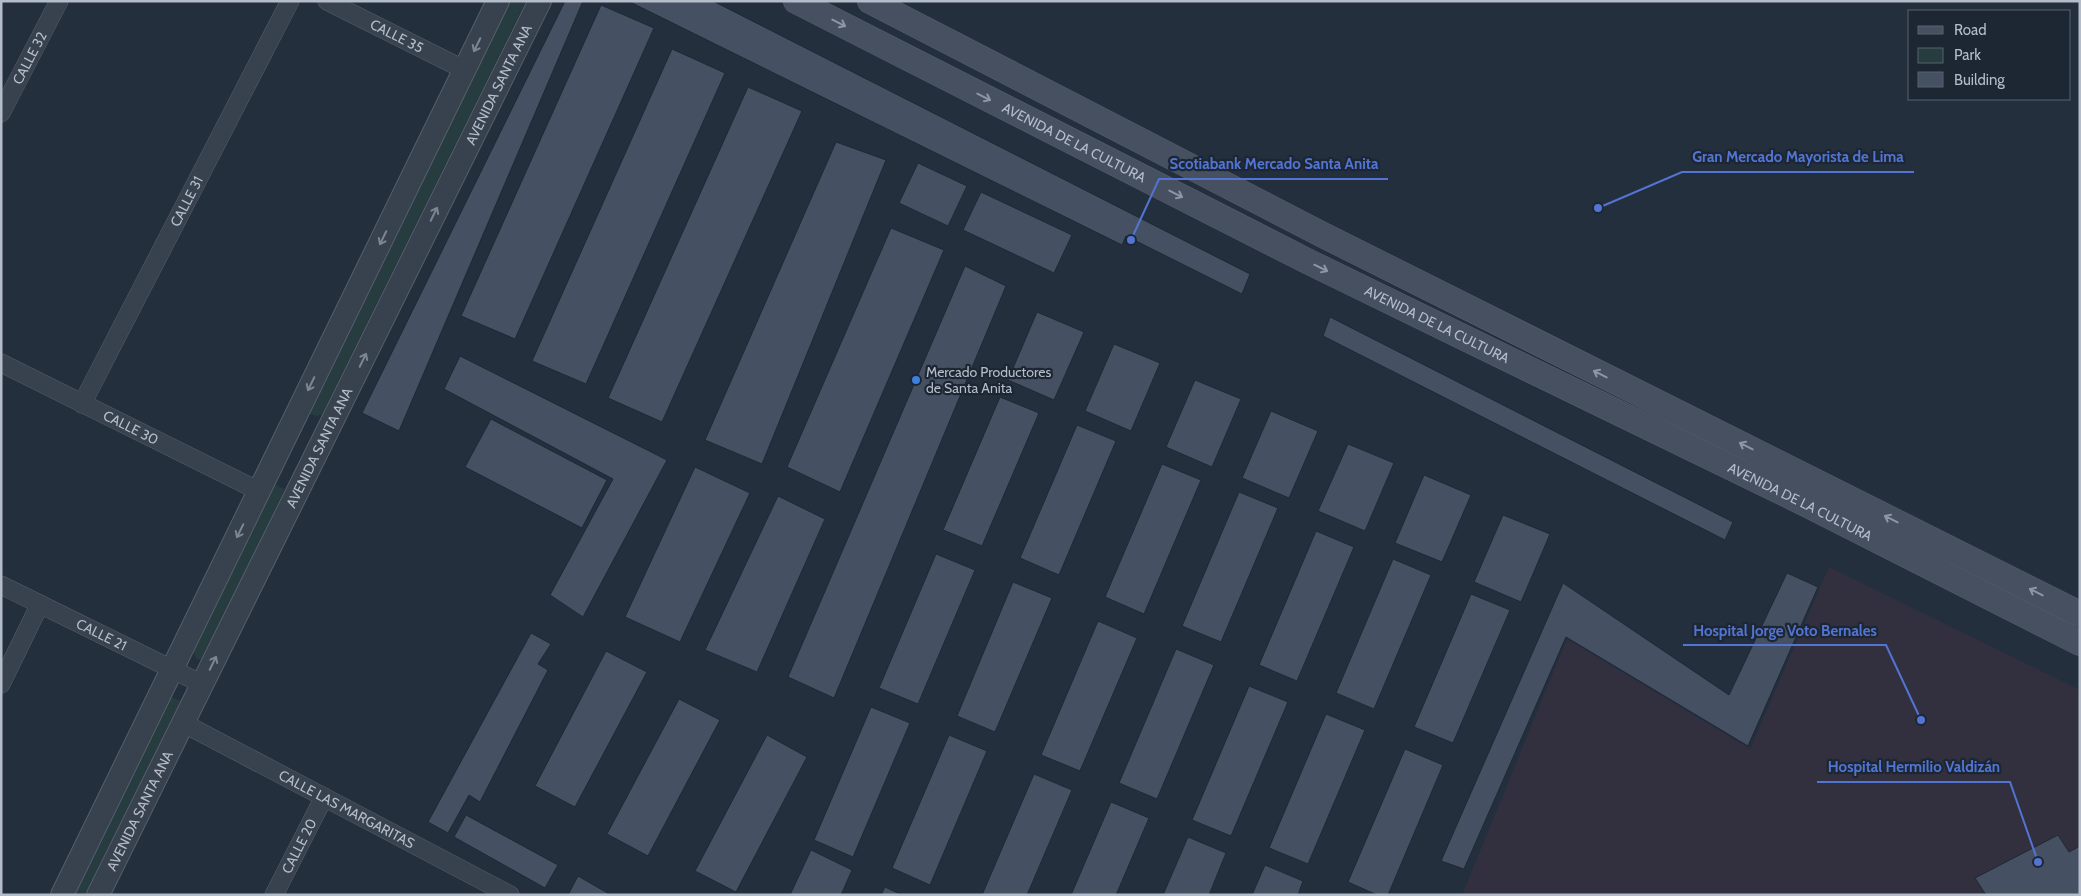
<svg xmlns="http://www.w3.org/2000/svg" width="2081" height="896" font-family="Cabin,sans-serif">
<rect width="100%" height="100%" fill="#242f3e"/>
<polygon fill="#32303f" points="1829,567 2080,690 2080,895 1462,895 1567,639 1750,749"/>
<g fill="#263c3f">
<polygon points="509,1 526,1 322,414 317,416 310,414 309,406"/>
<polygon points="274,484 284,489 283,492 205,658 202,660 197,659 193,652"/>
<polygon points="171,697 184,702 90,895 74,895"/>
</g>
<g fill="#455162" stroke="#1f2835">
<polygon points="565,1 583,1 399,431 362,413"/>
<polygon points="628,1 713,1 1250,274 1242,294 1126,236 1122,245"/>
<polygon points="601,5 654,28 515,339 461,316"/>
<polygon points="672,49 725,73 586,384 532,361"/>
<polygon points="748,87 802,111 662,422 608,398"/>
<polygon points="836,142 886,160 762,464 705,440"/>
<polygon points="918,163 967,186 948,226 899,203"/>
<polygon points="981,192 1072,235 1054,273 963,230"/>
<polygon points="891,228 944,250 840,492 787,467"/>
<polygon points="965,266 1006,286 834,698 788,677"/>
<polygon points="1037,312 1084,332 1054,400 1008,380"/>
<polygon points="1330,317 1733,522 1725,540 1323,336"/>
<polygon points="1114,344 1160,363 1131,431 1085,411"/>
<polygon points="460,356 667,460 583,617 550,595 613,479 444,389"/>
<polygon points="1195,380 1241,399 1212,467 1166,447"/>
<polygon points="1000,397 1039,413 982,546 943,530"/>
<polygon points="1271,411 1318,431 1289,498 1242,478"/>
<polygon points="491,419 607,480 582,528 465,467"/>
<polygon points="1077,425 1116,441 1059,575 1020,558"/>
<polygon points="1348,444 1394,463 1365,531 1318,511"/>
<polygon points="1162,464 1201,480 1144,614 1105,597"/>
<polygon points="695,467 750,493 680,642 625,617"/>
<polygon points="1424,475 1471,495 1442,562 1395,543"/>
<polygon points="1239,492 1278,508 1221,642 1182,626"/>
<polygon points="778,496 825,519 757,672 705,650"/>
<polygon points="1503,515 1550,534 1521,602 1474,582"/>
<polygon points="1316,531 1354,547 1297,681 1259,665"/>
<polygon points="936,554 975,570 918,704 879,688"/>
<polygon points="1393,559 1431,575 1374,709 1336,693"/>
<polygon points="1787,573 1818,587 1748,746 1566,637 1464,869 1441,861 1563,583 1729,695"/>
<polygon points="1013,582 1052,598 995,732 957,716"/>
<polygon points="1471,594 1510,610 1453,743 1414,727"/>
<polygon points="1098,621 1137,638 1080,771 1041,755"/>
<polygon points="531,633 551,644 538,664 548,670 480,802 469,795 448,833 428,822"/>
<polygon points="1176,649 1214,665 1157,799 1119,783"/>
<polygon points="606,651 647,672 575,807 535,786"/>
<polygon points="1249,686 1288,702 1231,836 1192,820"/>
<polygon points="679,699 720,720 648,856 607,834"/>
<polygon points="871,707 910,723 853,857 814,840"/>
<polygon points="1326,714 1365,730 1308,864 1269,848"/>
<polygon points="767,735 807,757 736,892 695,871"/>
<polygon points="949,735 987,751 930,885 892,868"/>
<polygon points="1405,749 1443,765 1388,895 1377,895 1348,882"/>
<polygon points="1034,774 1072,790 1027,895 982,895"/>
<polygon points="1111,802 1149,818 1116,895 1071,895"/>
<polygon points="466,815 558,865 545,888 454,837"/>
<polygon points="2058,835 2069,852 2080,846 2080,895 1986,895 1975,878"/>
<polygon points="1188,837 1226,853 1209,895 1163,895"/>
<polygon points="811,850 852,870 841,895 790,895"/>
<polygon points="1265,865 1303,881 1298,895 1252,895"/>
<polygon points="578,876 611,895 568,895"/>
<polygon points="885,887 902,895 881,895"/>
</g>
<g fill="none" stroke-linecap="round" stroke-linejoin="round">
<defs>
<g id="minor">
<path id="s1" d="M 327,1 L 465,70"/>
<path id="s2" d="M 1,113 L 59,1"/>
<path id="s3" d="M 1,363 L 259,491"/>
<path id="s4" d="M 82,404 L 290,1"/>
<path id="s5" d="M 1,585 L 202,684"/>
<polyline points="1,684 40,604"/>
<path id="s6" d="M 183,723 L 510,895"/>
<path id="s7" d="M 274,895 L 324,797"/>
</g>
<g id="tertiary">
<polyline points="62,895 498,1"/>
<path id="s8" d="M 98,895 L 540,1"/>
</g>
<g id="secondary">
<path id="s9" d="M 796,1 L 1309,262 L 1808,505 L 2080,643"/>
<polyline points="870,1 1321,234 2080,614"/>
</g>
</defs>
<use href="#minor" stroke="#565f6c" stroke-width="19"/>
<use href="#tertiary" stroke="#565f6c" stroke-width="24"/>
<use href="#secondary" stroke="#565f6c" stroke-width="26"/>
<use href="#minor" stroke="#38414e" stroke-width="18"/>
<use href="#tertiary" stroke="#38414e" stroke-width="22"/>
<use href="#secondary" stroke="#465061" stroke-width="25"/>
</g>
<defs><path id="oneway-shaft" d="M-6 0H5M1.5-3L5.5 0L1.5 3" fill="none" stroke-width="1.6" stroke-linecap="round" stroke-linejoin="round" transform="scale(1.25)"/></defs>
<g stroke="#8e96a5">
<use href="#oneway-shaft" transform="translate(839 23) rotate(27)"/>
<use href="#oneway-shaft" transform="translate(984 97) rotate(27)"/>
<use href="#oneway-shaft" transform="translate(1176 194) rotate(27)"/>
<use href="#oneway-shaft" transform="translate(1321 268) rotate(26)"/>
<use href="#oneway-shaft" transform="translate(1600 374) rotate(-153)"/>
<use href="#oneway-shaft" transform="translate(1746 446) rotate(-153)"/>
<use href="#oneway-shaft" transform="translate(1891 519) rotate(-153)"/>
<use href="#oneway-shaft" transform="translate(2036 592) rotate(-153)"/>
</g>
<g stroke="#7c8592">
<use href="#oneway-shaft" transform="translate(477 45) rotate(116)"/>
<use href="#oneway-shaft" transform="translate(434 214) rotate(-64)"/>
<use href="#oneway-shaft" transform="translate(383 238) rotate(116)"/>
<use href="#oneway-shaft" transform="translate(363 360) rotate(-64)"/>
<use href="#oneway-shaft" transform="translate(311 384) rotate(116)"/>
<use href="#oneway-shaft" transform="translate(240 531) rotate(116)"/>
<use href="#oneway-shaft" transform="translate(213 663) rotate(-64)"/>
</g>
<circle fill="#3f7fe0" stroke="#1d2633" stroke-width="2" cx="916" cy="380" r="5"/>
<g text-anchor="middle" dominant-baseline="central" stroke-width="4.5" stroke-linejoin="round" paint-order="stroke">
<g font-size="14" fill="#b4bcc9" stroke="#1d2633">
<text stroke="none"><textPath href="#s1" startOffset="78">CALLE 35</textPath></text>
<text stroke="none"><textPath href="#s2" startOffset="62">CALLE 32</textPath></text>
<text stroke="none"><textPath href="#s8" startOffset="904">AVENIDA SANTA ANA</textPath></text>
<text stroke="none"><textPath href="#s9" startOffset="312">AVENIDA DE LA CULTURA</textPath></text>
<text stroke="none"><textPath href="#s4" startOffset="228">CALLE 31</textPath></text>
<text stroke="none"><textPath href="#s9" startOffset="718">AVENIDA DE LA CULTURA</textPath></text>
<text stroke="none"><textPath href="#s3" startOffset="145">CALLE 30</textPath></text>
<text stroke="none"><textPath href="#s8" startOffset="499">AVENIDA SANTA ANA</textPath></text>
<text stroke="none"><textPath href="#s9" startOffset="1122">AVENIDA DE LA CULTURA</textPath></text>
<text stroke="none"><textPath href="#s5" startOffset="112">CALLE 21</textPath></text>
<text stroke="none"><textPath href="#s6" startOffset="185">CALLE LAS MARGARITAS</textPath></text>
<text stroke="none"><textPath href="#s8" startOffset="94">AVENIDA SANTA ANA</textPath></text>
<text stroke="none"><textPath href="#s7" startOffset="55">CALLE 20</textPath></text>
</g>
<g font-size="14" fill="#b4bcc9" stroke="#1d2633" text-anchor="start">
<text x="926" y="372">Mercado Productores<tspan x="926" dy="16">de Santa Anita</tspan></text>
</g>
</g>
<path fill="none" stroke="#5274d3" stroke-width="2" d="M1598 208L1682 172H1914M1131 240L1159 179H1388M1921 720L1886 645H1683M2038 862L2010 782H1817"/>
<g fill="#5274d3" stroke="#1d2633" stroke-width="2">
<circle cx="1598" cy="208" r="5"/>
<circle cx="1131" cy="240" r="5"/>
<circle cx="1921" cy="720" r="5"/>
<circle cx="2038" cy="862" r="5"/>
</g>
<g font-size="15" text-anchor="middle" font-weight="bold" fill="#5274d3" stroke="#1d2633" stroke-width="4.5" stroke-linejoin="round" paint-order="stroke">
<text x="1798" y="162">Gran Mercado Mayorista de Lima</text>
<text x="1274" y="169">Scotiabank Mercado Santa Anita</text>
<text x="1785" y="636">Hospital Jorge Voto Bernales</text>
<text x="1914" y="772">Hospital Hermilio Valdizán</text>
</g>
<rect width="2081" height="896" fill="none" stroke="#b4bcc9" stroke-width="5"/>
<rect x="1908" y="10" width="162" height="90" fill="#1d2633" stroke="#59626f"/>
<rect x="1918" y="26" width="25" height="8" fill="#465061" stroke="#59626f"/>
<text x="1954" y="35" font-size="15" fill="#b4bcc9">Road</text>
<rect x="1918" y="48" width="25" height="15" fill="#263c3f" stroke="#59626f"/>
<text x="1954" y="60" font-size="15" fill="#b4bcc9">Park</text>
<rect x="1918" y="72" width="25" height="15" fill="#455162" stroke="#59626f"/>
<text x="1954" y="85" font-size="15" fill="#b4bcc9">Building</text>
</svg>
